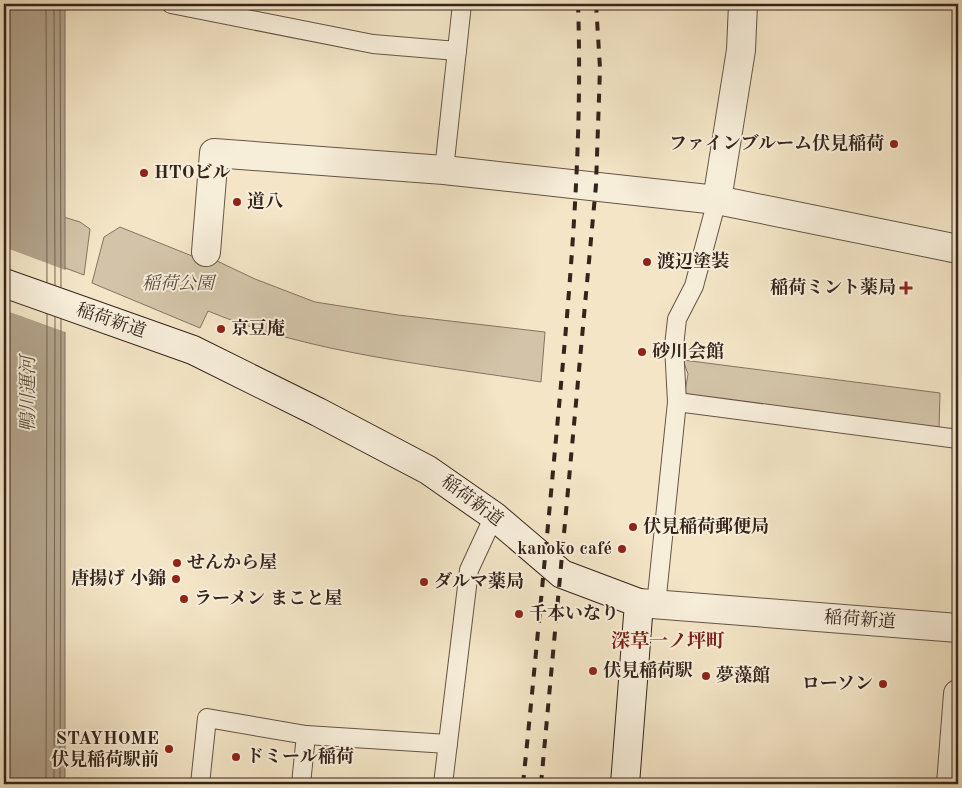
<svg xmlns="http://www.w3.org/2000/svg" width="962" height="788" font-family="'Old Standard TT','Noto Serif JP',serif">
<rect width="100%" height="100%" fill="#f3e5c6"/>
<filter id="stains"><feTurbulence type="fractalNoise" baseFrequency=".004" numOctaves="4"/><feColorMatrix values="0 0 0 0 .2 0 0 0 0 .09 0 0 0 0 .02 0 0 0 .5 -.17"/></filter>
<radialGradient id="worn" r=".72"><stop offset=".6" stop-color="#630" stop-opacity="0"/><stop offset="1" stop-color="#630" stop-opacity=".3"/></radialGradient>
<g fill="#d3c4a9" stroke="#847462">
<polygon points="4,199 80,222 90,229 84,275 4,245"/>
<path d="M 120,227 L 197,258 L 217,261 L 255,279 L 315,302 L 398,315 L 545,332 L 541,382 C 432,365 311,354 208,311 L 200,328 L 92,283 L 104,237 Z"/>
<polygon points="683,360 940,393 939,429 684,398 688,374"/>
</g>
<rect fill="#b2a38c" stroke="#80705f" x="4" y="4" width="61" height="780"/>
<polygon fill="#f3e5c6" points="4,247 68,271 68,333 4,310"/>
<g fill="none" stroke-linecap="round" stroke-linejoin="round">
<g stroke="#746454" stroke-width="1">
<polyline points="46,4 47,282"/>
<polyline points="54,4 55,285"/>
<polyline points="60,4 61,287"/>
<polyline points="46,784 47,314"/>
<polyline points="54,784 55,317"/>
<polyline points="60,784 61,319"/>
</g>
<defs>
<g id="service">
<polyline points="171,4 373,44 457,51"/>
<polyline points="444,170 462,4"/>
<polyline points="677,402 674,346 677,319 694,286 717,200"/>
<polyline points="656,605 677,402 958,439"/>
<polyline points="200,784 207,718 306,735 448,744"/>
<polyline points="301,784 306,735"/>
<polyline points="443,784 469,570 494,516"/>
</g>
<g id="minor">
<polyline points="717,200 741,50 743,4"/>
<polyline points="206,252 214,153 444,170 717,200 958,249"/>
<polyline points="639,603 958,628"/>
</g>
<polyline id="tertiary" points="951,784 958,694"/>
<polyline id="secondary" points="4,283 193,350 318,412 428,470 494,516 562,574 639,603 625,784"/>
</defs>
<use href="#service" stroke="#645446" stroke-width="20"/>
<use href="#minor" stroke="#645446" stroke-width="30"/>
<use href="#tertiary" stroke="#645446" stroke-width="30"/>
<use href="#secondary" stroke="#35241c" stroke-width="30"/>
<use href="#service" stroke="#f7eeda" stroke-width="18"/>
<use href="#minor" stroke="#f7eeda" stroke-width="28"/>
<use href="#tertiary" stroke="#f7eeda" stroke-width="28"/>
<use href="#secondary" stroke="#f7eeda" stroke-width="28"/>
<g stroke="#35241c" stroke-width="4" stroke-dasharray="9 9" stroke-linecap="butt">
<path d="M 523,784 C 535,666 546,547 557,428 C 570,287 583,146 578,4"/>
<polyline points="541,784 596,185 600,68 596,4"/>
</g>
</g>
<g fill="#8f2418" stroke="#f7eeda" stroke-width="2">
<circle cx="894" cy="144" r="5"/>
<circle cx="144" cy="173" r="5"/>
<circle cx="237" cy="202" r="5"/>
<circle cx="647" cy="262" r="5"/>
<path d="M903.5 280.5h5v5h5v5h-5v5h-5v-5h-5v-5h5z"/>
<circle cx="221" cy="329" r="5"/>
<circle cx="642" cy="352" r="5"/>
<circle cx="633" cy="527" r="5"/>
<circle cx="622" cy="549" r="5"/>
<circle cx="177" cy="563" r="5"/>
<circle cx="176" cy="579" r="5"/>
<circle cx="424" cy="582" r="5"/>
<circle cx="184" cy="599" r="5"/>
<circle cx="519" cy="614" r="5"/>
<circle cx="593" cy="671" r="5"/>
<circle cx="706" cy="676" r="5"/>
<circle cx="883" cy="684" r="5"/>
<circle cx="169" cy="749" r="5"/>
<circle cx="236" cy="757" r="5"/>
</g>
<g text-anchor="middle" dominant-baseline="central" stroke-width="4" stroke-linejoin="round" paint-order="stroke">
<g font-size="18" font-weight="bold" fill="#35241c" stroke="#f7eeda" text-anchor="start">
<text x="884" y="144" text-anchor="end">ファインブルーム伏見稲荷</text>
<text x="154" y="173">HTOビル</text>
<text x="247" y="202">道八</text>
<text x="657" y="262">渡辺塗装</text>
<text x="896" y="288" text-anchor="end">稲荷ミント薬局</text>
<text x="231" y="329">京豆庵</text>
<text x="652" y="352">砂川会館</text>
<text x="643" y="527">伏見稲荷郵便局</text>
<text x="612" y="549" text-anchor="end">kanoko café</text>
<text x="187" y="563">せんから屋</text>
<text x="166" y="579" text-anchor="end">唐揚げ 小錦</text>
<text x="434" y="582">ダルマ薬局</text>
<text x="194" y="599">ラーメン まこと屋</text>
<text x="529" y="614">千本いなり</text>
<text x="603" y="671">伏見稲荷駅</text>
<text x="716" y="676">夢藻館</text>
<text x="873" y="684" text-anchor="end">ローソン</text>
<text x="159" y="739" text-anchor="end">STAYHOME<tspan x="159" dy="21">伏見稲荷駅前</tspan></text>
<text x="246" y="757">ドミール稲荷</text>
</g>
<g font-size="18" font-style="italic" fill="#5c4c3f" stroke="#f7eeda">
<text x="178" y="284">稲荷公園</text>
</g>
<g font-size="18" fill="#35241c" stroke="#f7eeda">
<text transform="translate(111 321) rotate(19)">稲荷新道</text>
<text transform="translate(472 501) rotate(37)">稲荷新道</text>
<text transform="translate(860 620) rotate(4)">稲荷新道</text>
</g>
<g font-size="19" font-style="italic" fill="#615043" stroke="#f7eeda">
<text transform="translate(29 394) rotate(-90)">鴨川運河</text>
</g>
<g font-size="19" font-weight="bold" fill="#7a1f14" stroke="#f7eeda">
<text x="668" y="642">深草一ノ坪町</text>
</g>
</g>
<rect width="962" height="788" fill="none" stroke="#f3e5c6" stroke-width="20"/>
<rect x="5" y="5" width="952" height="778" fill="none" stroke="#35241c" stroke-width="2.5"/>
<rect x="10" y="10" width="942" height="768" fill="none" stroke="#35241c"/>
<rect width="100%" height="100%" filter="url(#stains)"/>
<rect width="100%" height="100%" fill="url(#worn)"/>
</svg>
